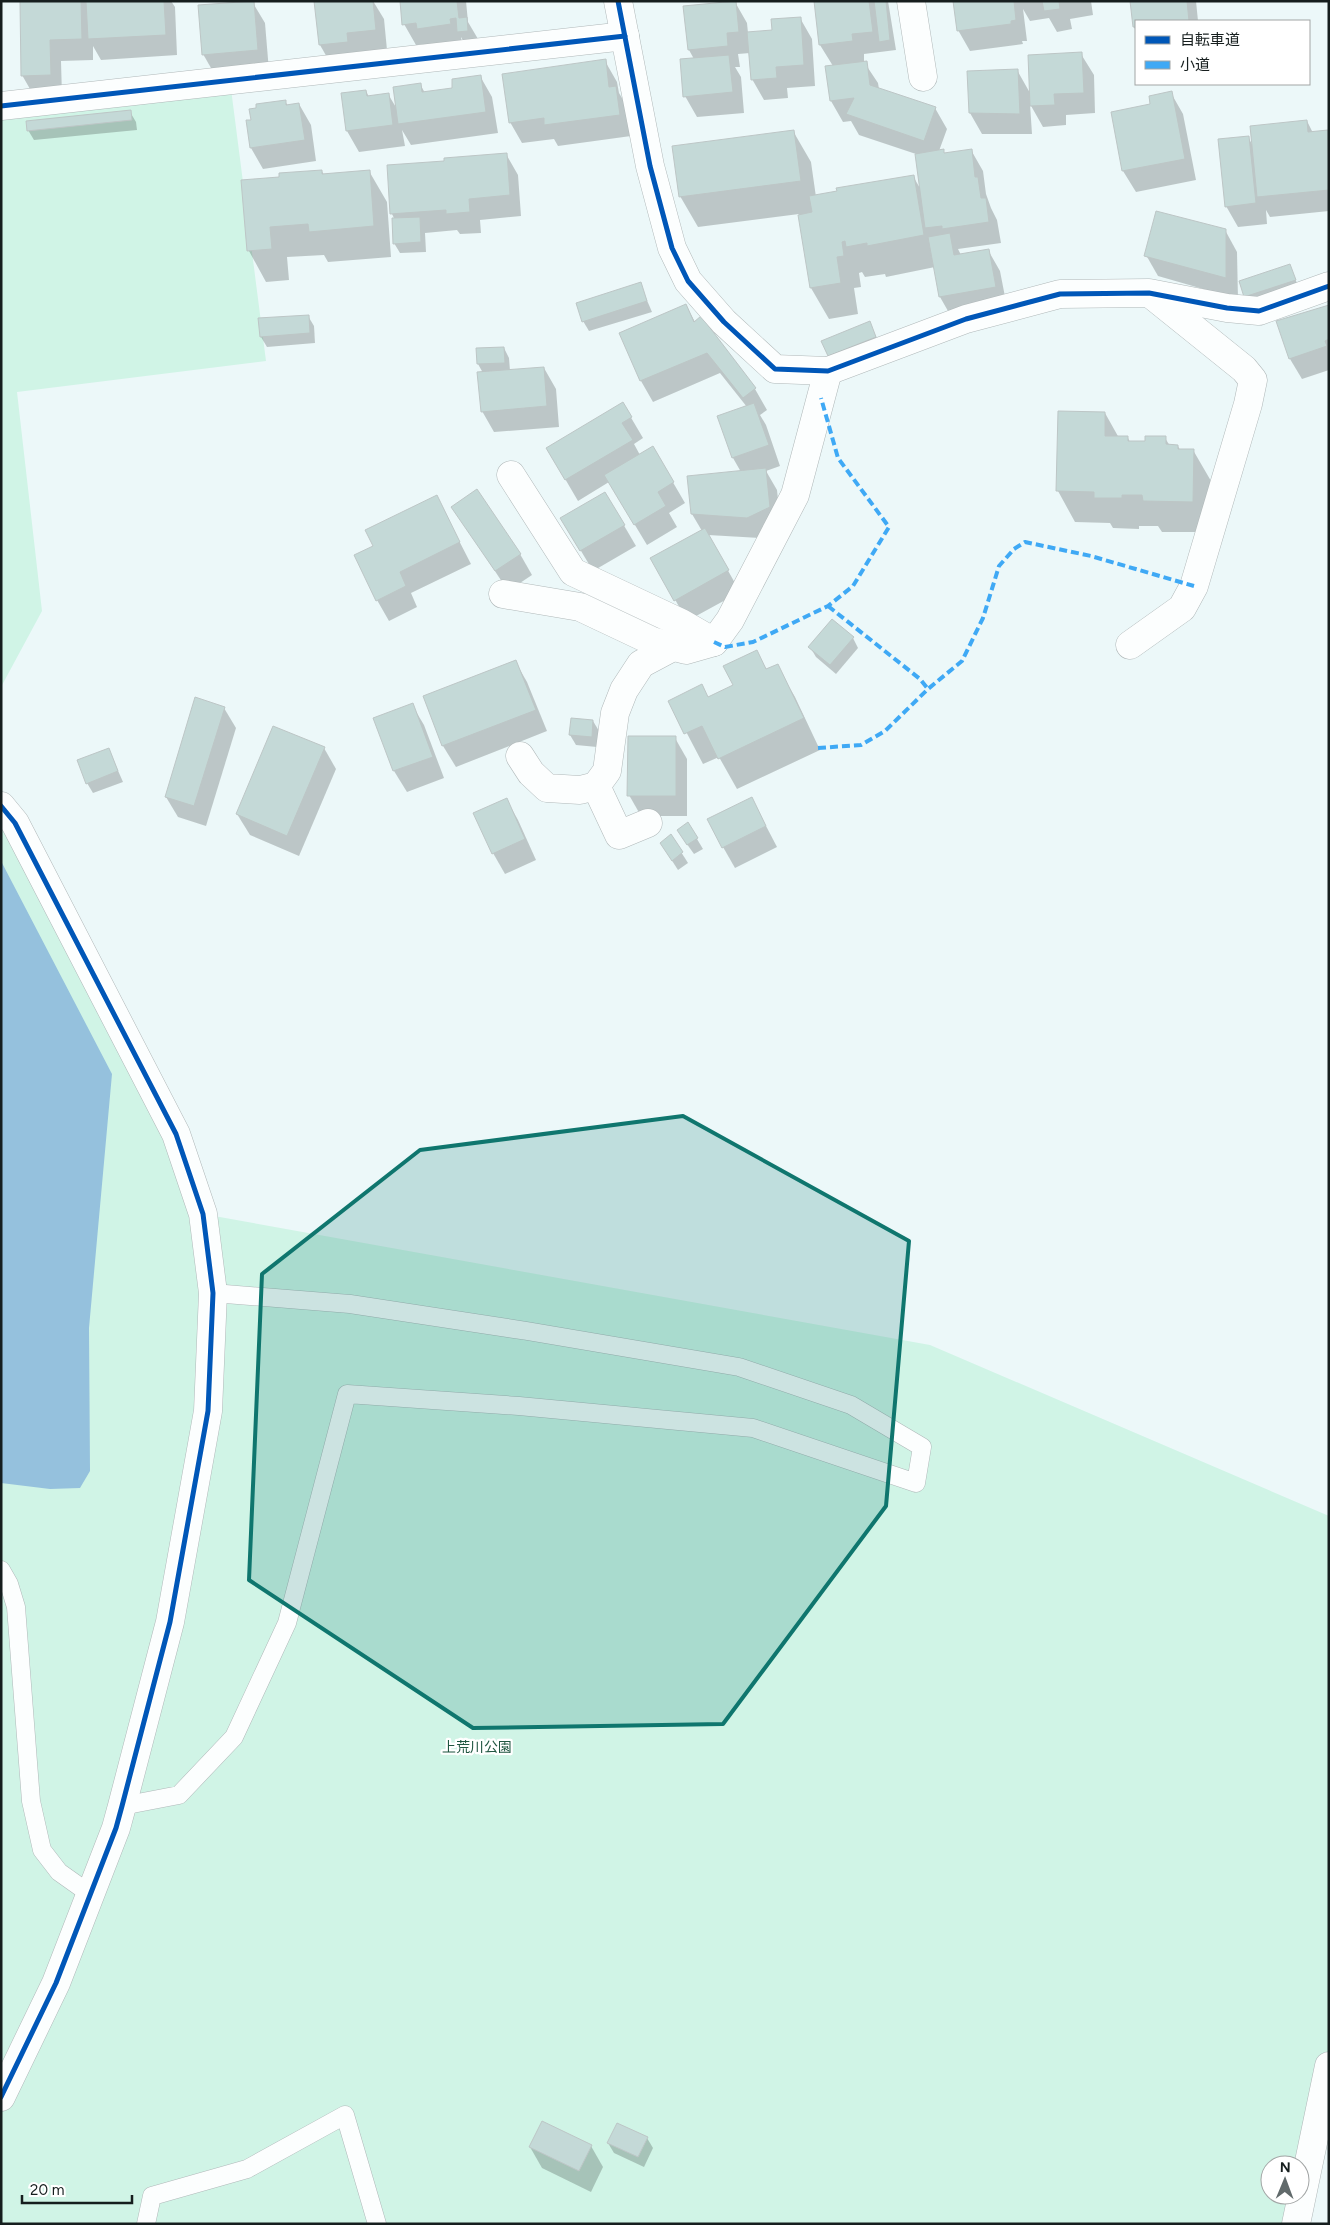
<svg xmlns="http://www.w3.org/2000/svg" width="1330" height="2225" font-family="Figtree,'Noto Sans JP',sans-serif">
<rect width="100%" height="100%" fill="#ecf8f9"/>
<g fill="#d0f4e6" fill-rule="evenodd">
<polygon points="230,81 266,361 17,392 42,611 1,687 1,106"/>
<path d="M 1,806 L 203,1214 L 930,1345 L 1329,1516 L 1329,2066 L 1296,2224 L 1,2224 ZM 1270,2165 L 1300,2165 L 1300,2195 L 1270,2195 Z"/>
</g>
<polygon fill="#95c1dd" points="1,861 112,1074 89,1328 90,1471 80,1488 50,1489 1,1483"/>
<g fill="#0003">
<polygon points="21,1 85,1 87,4 87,1 171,1 175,7 177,55 101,60 93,46 93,60 61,61 62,96 34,96 22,75"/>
<polygon points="315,1 373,1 384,19 387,50 332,66 320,45"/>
<polygon points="401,1 466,1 468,22 478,39 470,52 461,37 462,45 430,49 427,44 416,45 404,24"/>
<polygon points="815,1 888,1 896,50 864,54 864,62 878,83 879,89 935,108 947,129 939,151 943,151 945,154 971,150 983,171 986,194 991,208 997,220 1001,243 958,249 961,255 988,250 1000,271 1007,307 952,318 940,297 935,267 886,277 885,274 865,277 862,272 859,273 861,287 854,288 858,314 829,319 811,288 799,214 698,227 680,196 793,131 811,162 816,197 913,176 921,190 916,154 859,135 851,121 843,122 831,101 833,66 820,45"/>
<polygon points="955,1 1091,1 1093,15 1070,19 1072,29 1057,32 1049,18 1030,21 1023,9 1027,41 1022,41 1023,44 970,51 958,30"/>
<polygon points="1131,1 1196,1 1198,21 1136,21 1136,31 1134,27"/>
<polygon points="735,2 747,23 748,33 773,31 800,18 812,39 815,86 787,88 788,98 764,100 752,79 750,53 738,54 740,67 735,67 741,77 744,113 697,117 685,96 694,59 689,50 684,7"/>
<polygon points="253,3 265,23 269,71 215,75 203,54"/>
<polygon points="1081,54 1094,75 1095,113 1066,115 1066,125 1043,127 1030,104 1032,134 982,134 970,113 968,72 1017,70 1030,93"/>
<polygon points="605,61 617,82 619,93 628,108 631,136 558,146 554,139 522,143 510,122"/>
<polygon points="480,76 492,97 498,133 411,145 402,130 405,146 359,152 347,131 342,94 366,91 369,97 388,94 397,109 420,84 425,93 454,89"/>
<polygon points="1171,93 1183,114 1196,180 1136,192 1123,171 1112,113 1152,105"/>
<polygon points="285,101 288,106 299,104 311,125 316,161 263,169 251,148 252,121"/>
<polygon points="130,112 136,122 137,130 34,140 28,130"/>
<polygon points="1307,121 1313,133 1327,132 1329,135 1329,211 1270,217 1266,210 1267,224 1238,227 1226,206 1248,137 1253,146"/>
<polygon points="506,154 518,175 521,216 480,220 481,233 460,234 457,230 425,233 426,252 400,253 394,243 395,220 392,214 445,162"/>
<polygon points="322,171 324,175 369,171 387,202 391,257 328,262 324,255 287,257 289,280 266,282 249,251 243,181 280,178"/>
<polygon points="1225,230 1237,252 1238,299 1158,276 1146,255"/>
<polygon points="1289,265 1300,290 1251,307 1240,282"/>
<polygon points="640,284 652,312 589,331 583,321"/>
<polygon points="686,305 695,322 701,318 755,389 767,410 760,415 766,425 780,466 766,471 777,490 781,528 760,538 708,535 740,592 687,621 652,558 702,531 692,514 688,477 741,472 733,458 719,417 747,407 720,373 653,402 641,381 621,333"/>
<polygon points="1329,306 1329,370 1302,379 1290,359"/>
<polygon points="308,316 314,326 315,343 267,347 261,337 260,320"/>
<polygon points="869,322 881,347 834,366 823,342"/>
<polygon points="504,348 509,358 510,371 544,368 556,389 559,427 494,432 482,411 483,373 478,364 477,349"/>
<polygon points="623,404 643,438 634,444 640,455 653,448 685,503 669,513 677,527 647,545 609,482 578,501 547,448"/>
<polygon points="1059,412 1105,413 1119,438 1128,438 1130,442 1146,442 1165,438 1170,446 1178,446 1180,450 1193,450 1211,481 1210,532 1162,532 1158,526 1139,526 1139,529 1113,528 1110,523 1075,522 1058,491"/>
<polygon points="605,493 636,546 593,571 562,519"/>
<polygon points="436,496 471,564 411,593 417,607 389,621 377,600 374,546"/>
<polygon points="453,507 520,554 532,575 508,591"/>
<polygon points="853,638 858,648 836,674 816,657 810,647"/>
<polygon points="756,651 767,670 777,666 795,697 820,750 737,789 719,757 703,764 670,701 708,698 735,686"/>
<polygon points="515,661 527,682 547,731 456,767 443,746 424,697"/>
<polygon points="412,705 424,725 444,778 407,792 394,771 375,718"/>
<polygon points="224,708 236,728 206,826 178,817 166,797"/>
<polygon points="593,721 599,731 597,747 576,745 570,735"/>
<polygon points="675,738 687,759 687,816 641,816 629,795"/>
<polygon points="324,748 336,769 299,856 250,835 237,814"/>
<polygon points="109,750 123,782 93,793 87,783"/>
<polygon points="506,799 518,820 536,860 505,874 493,853"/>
<polygon points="752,799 777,847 735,868 723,847"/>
<polygon points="688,824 703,849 694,854 684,840"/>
<polygon points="671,836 688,863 678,870 667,853"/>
<polygon points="647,2138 653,2148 644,2167 614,2153 608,2143"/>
<polygon points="591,2146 603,2167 591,2192 542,2168 530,2147"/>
</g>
<g fill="#c4d9d7" stroke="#bdc6c6">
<polygon points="20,1 81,1 82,39 50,40 51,75 21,76"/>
<polygon points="86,1 164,1 166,35 88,39"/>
<polygon points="254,1 258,50 202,55 198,5"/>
<polygon points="314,1 373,1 376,30 347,33 348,42 319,45"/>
<polygon points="400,1 457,1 459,18 467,17 468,31 457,32 456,18 450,19 451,24 417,29 416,23 402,25"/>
<polygon points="736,1 739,32 727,33 728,46 688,50 683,6"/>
<polygon points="814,1 869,1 873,32 852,34 853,41 819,45"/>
<polygon points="874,1 886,1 890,40 879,42"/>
<polygon points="953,1 1014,1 1016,20 1011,21 1011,24 957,31"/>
<polygon points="1042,1 1059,1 1060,9 1044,11"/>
<polygon points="1130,1 1187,1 1189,21 1136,21 1136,27 1133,27"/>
<polygon points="801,17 804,65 776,67 777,78 751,80 747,32 772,30 771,19"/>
<polygon points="1082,52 1084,93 1054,94 1055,105 1030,106 1028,55"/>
<polygon points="729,55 733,92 683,97 680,59"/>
<polygon points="606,59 609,87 616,86 620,115 544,125 544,118 509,123 502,74"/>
<polygon points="867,61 870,85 936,107 924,141 846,114 854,98 830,101 825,66"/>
<polygon points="1018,69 1020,114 969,113 967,71"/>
<polygon points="481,75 486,112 398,124 393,87 421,83 422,92 452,88 452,79"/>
<polygon points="366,90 367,96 389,93 393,125 346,131 341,93"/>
<polygon points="1172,91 1185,159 1122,171 1111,112 1150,104 1149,96"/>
<polygon points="286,100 286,105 299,103 305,140 250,148 246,120 251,120 249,109 256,108 256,104"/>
<polygon points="131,110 132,120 27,131 26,121"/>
<polygon points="1307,120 1308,132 1328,130 1329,190 1257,197 1250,126"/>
<polygon points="794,130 801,181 679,197 672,146"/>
<polygon points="1249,136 1256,203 1225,207 1218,139"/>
<polygon points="944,149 944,153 972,149 975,177 978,177 981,198 986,198 989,222 942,229 942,226 925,228 915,154"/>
<polygon points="507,153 510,195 469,199 470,212 446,214 446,210 390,214 387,165 444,161 444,158"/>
<polygon points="322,170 322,174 370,170 374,226 309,232 308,224 270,227 272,249 247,251 241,180 279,177 279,173"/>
<polygon points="914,175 924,235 867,246 867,243 846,247 845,241 842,242 844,256 837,257 841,283 810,288 798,215 812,212 809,196 837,191 836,188"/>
<polygon points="1156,211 1226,229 1226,278 1144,256"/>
<polygon points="420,217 421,242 393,244 392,218"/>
<polygon points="950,233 954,255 989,249 996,287 939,297 928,237"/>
<polygon points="1290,264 1296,280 1244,297 1239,281"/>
<polygon points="641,282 647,301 582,322 576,303"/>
<polygon points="686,304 694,322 701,316 756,388 743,398 707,353 640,381 619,333"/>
<polygon points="1329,305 1329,339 1325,341 1327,346 1289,359 1276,321"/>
<polygon points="309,315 310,333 260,337 258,318"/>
<polygon points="870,321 876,337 828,356 821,341"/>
<polygon points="504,347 505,363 477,364 476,348"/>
<polygon points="544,367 547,406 481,412 477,372"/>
<polygon points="623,402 632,417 622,423 633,440 565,480 546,448"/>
<polygon points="754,403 769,445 732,458 717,416"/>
<polygon points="1058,411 1105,412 1105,436 1128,436 1128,441 1145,441 1145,436 1166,436 1166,444 1178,445 1178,449 1194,449 1193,502 1143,501 1142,495 1122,495 1122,498 1094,498 1094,492 1056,491"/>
<polygon points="653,446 674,482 658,492 666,506 634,525 604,475"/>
<polygon points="766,468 770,507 747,518 691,514 687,476"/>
<polygon points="477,489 521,554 495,571 451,507"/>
<polygon points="605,492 625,525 580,551 560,518"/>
<polygon points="437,495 460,542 400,572 406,586 376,601 354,555 373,546 365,530"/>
<polygon points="705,528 729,570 674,601 650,558"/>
<polygon points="832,619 854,637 830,665 808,647"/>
<polygon points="757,650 766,669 778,664 804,718 718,759 702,726 684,734 668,701 702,684 708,697 733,685 723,666"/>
<polygon points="516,660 536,710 442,746 423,696"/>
<polygon points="195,697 225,707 194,806 165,797"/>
<polygon points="413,703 433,757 393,771 373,718"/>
<polygon points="571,718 593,720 592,737 569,735"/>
<polygon points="273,726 325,747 287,836 236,814"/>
<polygon points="628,736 676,736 676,796 627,796"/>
<polygon points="109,748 118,771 86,784 77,760"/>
<polygon points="752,797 766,826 722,848 707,819"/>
<polygon points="507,798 525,839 492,854 473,813"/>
<polygon points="688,822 698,838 687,845 677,830"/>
<polygon points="671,834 683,852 672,861 660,843"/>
<polygon points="542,2121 592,2145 579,2171 529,2147"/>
<polygon points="617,2123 648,2137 638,2157 607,2143"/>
</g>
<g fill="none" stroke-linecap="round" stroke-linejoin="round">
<defs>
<g id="lane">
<polyline points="1,1570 9,1584 16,1607 31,1801 42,1850 59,1872 90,1894"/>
<polyline points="122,1806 179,1795 234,1737 287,1623 347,1394 519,1406 753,1428 916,1483 922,1447 851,1405 739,1367 527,1331 350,1304 213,1293"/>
<polyline points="146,2224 152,2196 247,2169 345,2115 377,2224"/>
</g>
<g id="street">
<polyline points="618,1 650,166 672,248 688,281 724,322 775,369 828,371 966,319 1060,294 1149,293 1227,308 1259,311 1329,286"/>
<polyline points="911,1 923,77"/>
<polyline points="1,106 625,36"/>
<polyline points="511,475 573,572 681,623 714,642"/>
<polyline points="503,594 580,607 652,641 686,650 714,642 730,620 795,495 828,371"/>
<polyline points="1130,645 1182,608 1194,586 1248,404 1253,380 1244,369 1152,295"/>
<polyline points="520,756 531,773 547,788 580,790 596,786 607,771 615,713 624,690 641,664 673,647"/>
<polyline points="596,786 619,835 648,823"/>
</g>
<g id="secondary">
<polyline points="1,806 15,823 176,1134 203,1214 213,1293 208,1411 170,1622 122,1806 116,1828 56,1983 1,2097"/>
<polyline points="1296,2224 1329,2066"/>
</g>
</defs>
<use href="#lane" stroke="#b0b8b9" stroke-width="19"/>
<use href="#street" stroke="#b0b8b9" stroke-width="29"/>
<use href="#secondary" stroke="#b0b8b9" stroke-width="29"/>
<use href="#lane" stroke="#fcfefe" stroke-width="18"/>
<use href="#street" stroke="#fcfefe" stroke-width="28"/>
<use href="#secondary" stroke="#fcfefe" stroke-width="28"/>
<g stroke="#3fa9f5" stroke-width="4" stroke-dasharray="8 4" stroke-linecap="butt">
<polyline points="828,606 920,679 928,689"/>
<polyline points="714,642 725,647 753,642 828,606 853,586 889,527 838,458 821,398"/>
<polyline points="818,748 861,745 885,731 928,689 962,661 983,618 999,566 1014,549 1025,542 1091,556 1194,586"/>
</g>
<defs>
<g id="cycleway">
<polyline points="618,1 650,166 672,248 688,281 724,322 775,369 828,371 966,319 1060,294 1149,293 1227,308 1259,311 1329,286"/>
<polyline points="1,106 625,36"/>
<polyline points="1,806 15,823 176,1134 203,1214 213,1293 208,1411 170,1622 122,1806 116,1828 56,1983 1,2097"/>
</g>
</defs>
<use href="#cycleway" stroke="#fff" stroke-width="8"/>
<use href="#cycleway" stroke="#0057b8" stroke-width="5"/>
</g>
<path fill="#0f766e" fill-opacity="0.2" stroke="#0f766e" stroke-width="4" stroke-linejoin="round" d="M 683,1116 L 909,1241 L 886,1506 L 723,1724 L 473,1728 L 249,1580 L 262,1274 L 420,1150 Z"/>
<g text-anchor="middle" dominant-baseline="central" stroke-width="4.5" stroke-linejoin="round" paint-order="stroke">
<g font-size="14" fill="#205641" stroke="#fff">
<text x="477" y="1747">上荒川公園</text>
</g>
</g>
<rect width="1330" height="2225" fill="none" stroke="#161e1e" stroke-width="5"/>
<rect x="1135" y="20" width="175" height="65" fill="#ffffff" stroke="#a2a5a5"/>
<rect x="1145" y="36" width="25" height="8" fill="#0057b8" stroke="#a2a5a5"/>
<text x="1180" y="45" font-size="15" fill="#161e1e">自転車道</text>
<rect x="1145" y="61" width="25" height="8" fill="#3fa9f5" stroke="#a2a5a5"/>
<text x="1180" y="70" font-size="15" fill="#161e1e">小道</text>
<g transform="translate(1285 2180) rotate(1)"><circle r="24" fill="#ffffff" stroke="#a2a5a5"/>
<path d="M0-4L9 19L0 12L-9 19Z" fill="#616a6b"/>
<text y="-8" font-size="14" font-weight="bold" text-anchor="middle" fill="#161e1e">N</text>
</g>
<path d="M22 2195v8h110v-8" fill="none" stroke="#161e1e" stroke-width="2.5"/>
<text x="30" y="2195" font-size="15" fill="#161e1e" stroke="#ffffff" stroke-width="4" paint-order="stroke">20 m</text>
</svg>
